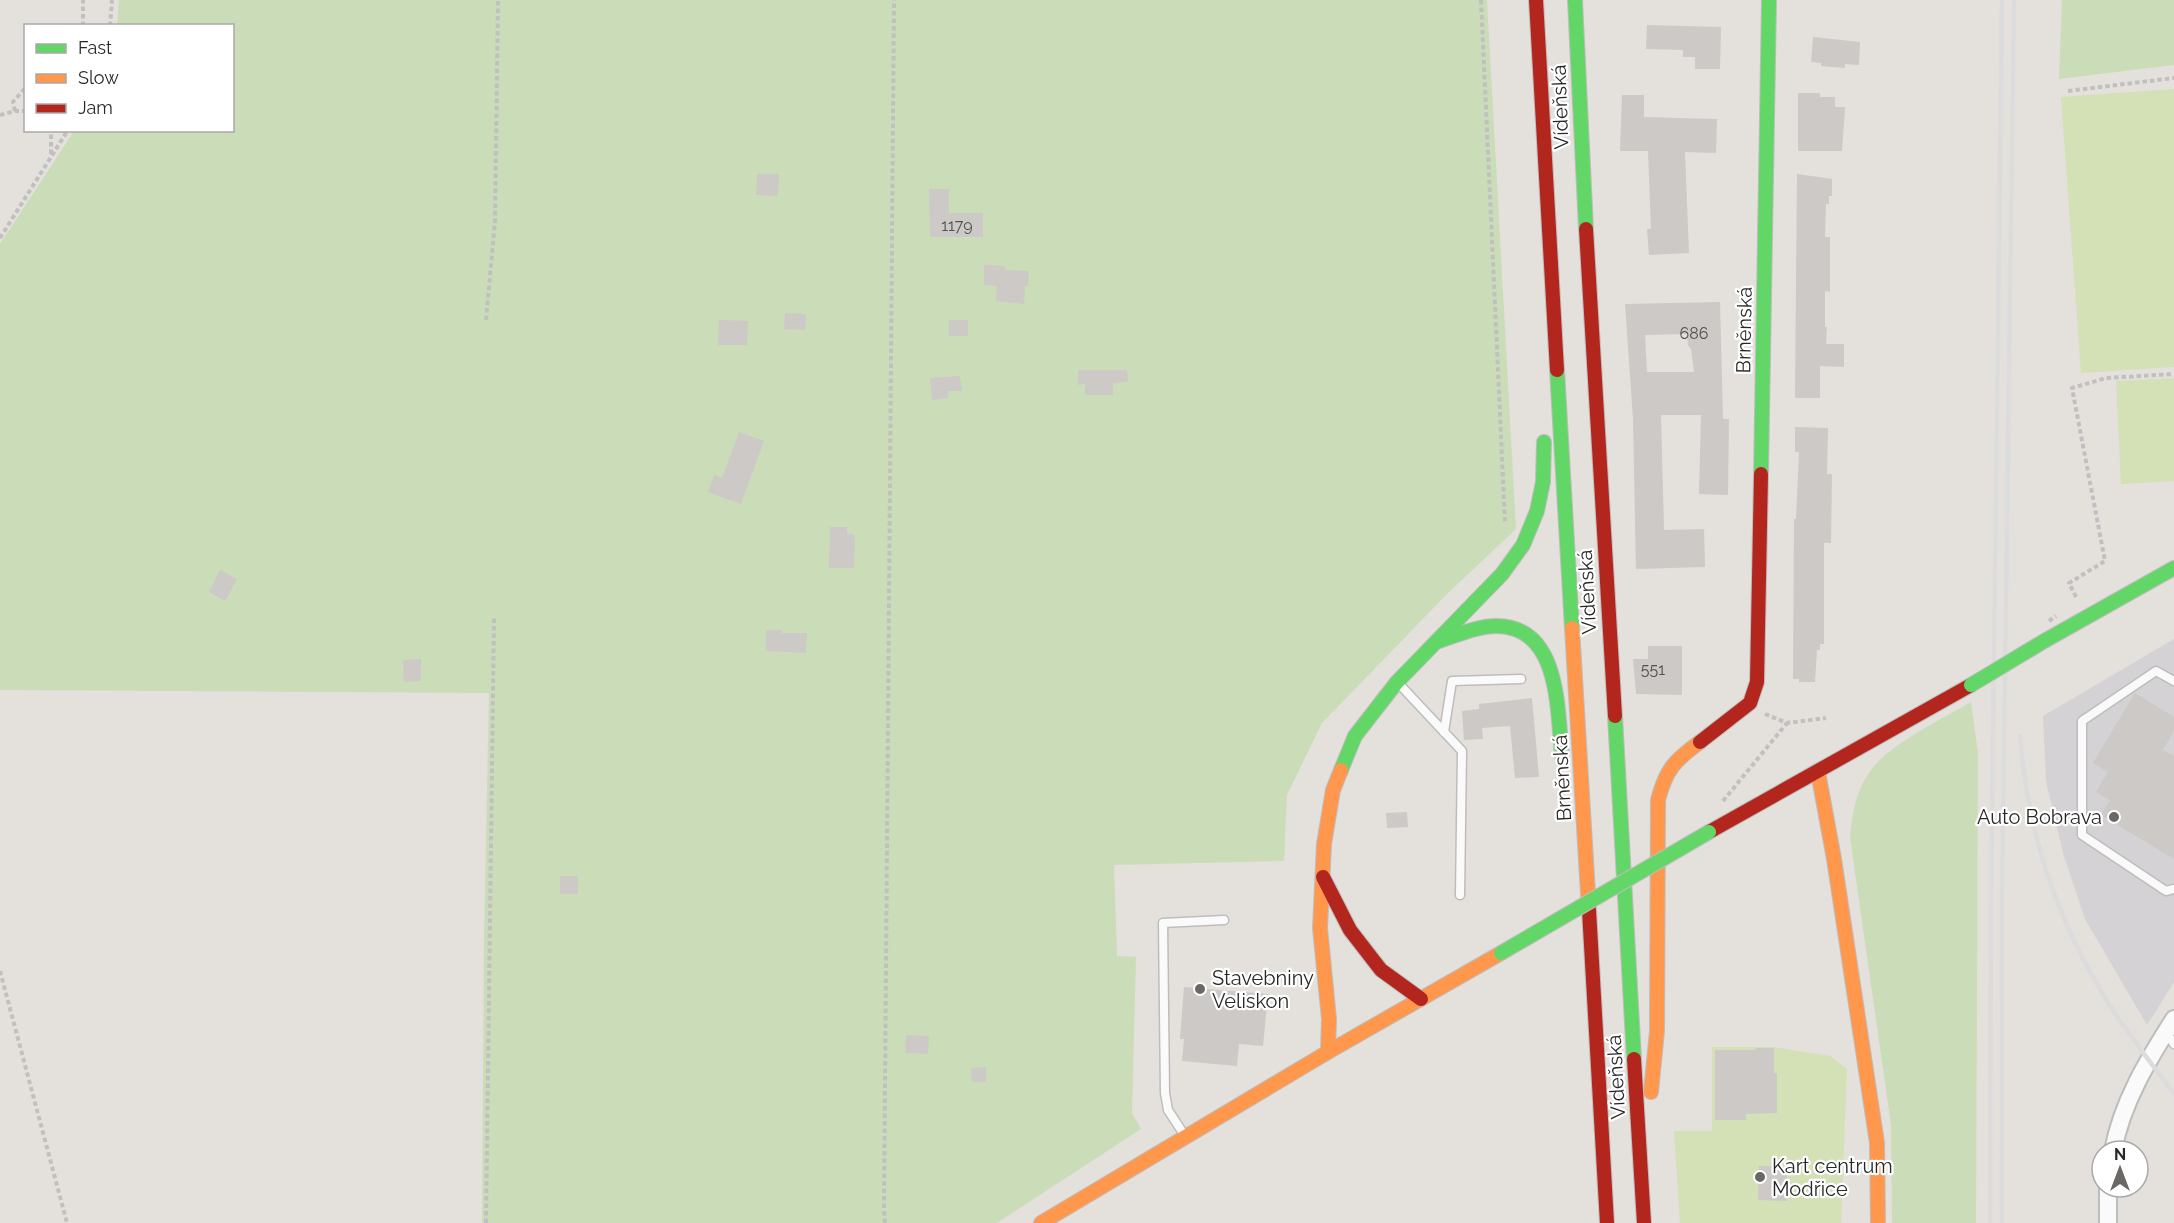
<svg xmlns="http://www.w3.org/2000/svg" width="2174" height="1223" font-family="Raleway,sans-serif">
<rect width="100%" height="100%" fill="#e4e0dc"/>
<polygon fill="#d4d2d4" points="2174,639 2174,982 2147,1025 2085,919 2063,853 2046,781 2043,716"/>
<g fill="#caddb8">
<polygon points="119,0 1487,0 1516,529 1447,594 1322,723 1287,795 1284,861 1114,865 1117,956 1136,957 1132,1113 1141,1129 997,1223 482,1223 484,942 489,693 0,690 0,244 74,131 232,130 232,26 117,25"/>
<polygon points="2062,0 2174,0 2174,65 2059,79"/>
<path d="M 1971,702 L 1978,753 L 1976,1223 L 1892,1223 L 1891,1125 L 1850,837 C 1852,814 1856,790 1871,770 C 1891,743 1941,720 1971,702 Z"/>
</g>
<g fill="#d4e0b6">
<polygon points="2174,89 2174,367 2081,373 2061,97"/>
<polygon points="2174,378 2174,481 2121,484 2116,381"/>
<polygon points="1712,1047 1773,1047 1830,1056 1847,1069 1841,1223 1680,1223 1674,1131 1712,1131"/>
</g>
<g fill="#ccc9c6" fill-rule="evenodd">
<polygon points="1647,25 1721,27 1720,69 1695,69 1695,57 1683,57 1683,50 1646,49"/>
<polygon points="1813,37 1860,42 1859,65 1845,64 1845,68 1821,66 1821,63 1811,62"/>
<polygon points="1798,93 1820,93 1820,97 1835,97 1835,107 1845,107 1842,151 1798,151"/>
<polygon points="1622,95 1644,95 1644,117 1717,119 1716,153 1685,152 1689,253 1649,255 1647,229 1651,229 1648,151 1620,151"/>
<polygon points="757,174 779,174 778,196 756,195"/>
<polygon points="1797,174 1832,179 1832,196 1829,196 1829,204 1826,204 1825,237 1830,237 1830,292 1825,291 1825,327 1827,327 1826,344 1844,344 1844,367 1820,366 1820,398 1795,398"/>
<polygon points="929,189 949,189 949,213 983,213 983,237 930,237"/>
<polygon points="984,265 1005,266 1005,270 1029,271 1028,286 1025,286 1024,304 996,301 997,286 984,285"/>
<path d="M 1720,302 L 1723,419 L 1729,419 L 1728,495 L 1699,494 L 1701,415 L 1661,415 L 1664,530 L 1704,529 L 1705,567 L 1636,569 L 1633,419 L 1625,304 ZM 1687,334 L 1688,345 L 1691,349 L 1694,372 L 1647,372 L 1645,335 Z"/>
<polygon points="785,313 806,314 805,330 784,329"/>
<polygon points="719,320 748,321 747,345 718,345"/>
<rect x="949" y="320" width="19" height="16"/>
<polygon points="1078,370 1127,370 1128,382 1113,383 1113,395 1085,395 1085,384 1078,385"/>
<polygon points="960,376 962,391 948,391 948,398 932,400 930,378"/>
<polygon points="1795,427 1828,428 1827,474 1832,474 1831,543 1824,543 1824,644 1820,644 1820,650 1817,650 1815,682 1799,682 1799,679 1793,679 1794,519 1796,519 1799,452 1795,452"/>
<polygon points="739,432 764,441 741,504 708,492 714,475 722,478"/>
<polygon points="830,527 847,527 847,534 855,534 854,568 829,568"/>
<polygon points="220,570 237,579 225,601 209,592"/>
<polygon points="766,630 782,630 782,633 807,633 806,653 766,651"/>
<polygon points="1648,646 1682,646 1682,695 1636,694 1633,659 1648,659"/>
<polygon points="421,659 421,681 404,682 403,660"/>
<polygon points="2135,693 2174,717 2174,731 2163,750 2174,756 2174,859 2101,815 2110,800 2096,792 2108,772 2093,763"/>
<polygon points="1532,698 1539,777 1515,778 1510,726 1482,728 1483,739 1464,740 1462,711 1479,709 1479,704"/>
<polygon points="1407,812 1408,827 1387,828 1386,813"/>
<rect x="560" y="876" width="18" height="18"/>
<polygon points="1184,987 1268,994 1263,1046 1239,1044 1237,1066 1182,1061 1184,1039 1180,1039"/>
<polygon points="906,1035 929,1036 928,1054 905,1053"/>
<polygon points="1756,1048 1774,1048 1774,1073 1777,1073 1777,1113 1746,1114 1746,1120 1715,1120 1715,1050 1755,1050"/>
<polygon points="986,1067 986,1082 972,1082 971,1068"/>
<polygon points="1759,1166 1787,1167 1787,1201 1758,1200"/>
</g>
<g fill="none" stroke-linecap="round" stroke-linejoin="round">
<defs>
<g id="lane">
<polyline points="2174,681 2156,671 2082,721 2082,835 2166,891 2174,889"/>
<polyline points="1401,686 1462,751 1460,895"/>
<polyline points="1444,732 1452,681 1521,679"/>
<polyline points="2166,1032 2174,1044"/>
<polyline points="1185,1136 1168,1110 1165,1093 1163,923 1224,920"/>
</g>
<g id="street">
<path d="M 2113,1151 C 2122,1102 2148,1060 2174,1019"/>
<polyline points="2108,1223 2108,1187"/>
</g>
<g id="fast">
<polyline points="1575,0 1586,229"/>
<polyline points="1557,370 1572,628"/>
<polyline points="1761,474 1769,0"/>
<polyline points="2046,640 2174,568"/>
<path d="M 1439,641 C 1458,635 1477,626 1497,626 C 1561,627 1557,711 1562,756"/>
<polyline points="1615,716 1634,1059"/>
<polyline points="1341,770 1355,736 1397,682 1502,574 1523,545 1537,511 1543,482 1544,442"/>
</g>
<g id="slow">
<polyline points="1572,628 1589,910"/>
<polyline points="1818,772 1834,859 1877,1143 1878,1223"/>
<polyline points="1328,1052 1329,1019 1320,928 1324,844 1333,790 1341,770"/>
<path d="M 1651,1092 L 1657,1031 L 1658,800 C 1666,769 1675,760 1700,742"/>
<polyline points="1041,1223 1328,1052 1501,953"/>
</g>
<g id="jam">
<polyline points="1536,0 1557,370"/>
<polyline points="1586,229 1615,716"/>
<polyline points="1700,742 1750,703 1757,682 1761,474"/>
<polyline points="1709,832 1971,685"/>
<polyline points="1323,877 1350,930 1381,970 1421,999"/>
<polyline points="1589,910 1607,1223"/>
<polyline points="1634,1059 1644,1223"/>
</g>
</defs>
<use href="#lane" stroke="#bebdbd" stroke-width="11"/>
<use href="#street" stroke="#bebdbd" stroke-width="20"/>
<use href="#fast" stroke="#bebdbd" stroke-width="16"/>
<use href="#slow" stroke="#bebdbd" stroke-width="16"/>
<use href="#jam" stroke="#bebdbd" stroke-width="16"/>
<g stroke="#c1c0c0" stroke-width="4" stroke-dasharray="4.5 3" stroke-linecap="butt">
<polyline points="1481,0 1505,523"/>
<polyline points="83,26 83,0"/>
<polyline points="110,26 112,0"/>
<polyline points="2068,91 2174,78"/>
<polyline points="15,111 13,102 26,87"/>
<polyline points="0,115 15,111 26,111"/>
<polyline points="51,154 51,130"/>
<polyline points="0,238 68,130"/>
<polyline points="486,320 495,221 498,0"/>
<polyline points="2076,597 2069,583 2105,561 2072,388 2106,378 2174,374"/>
<polyline points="1765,714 1787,723 1826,718"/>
<polyline points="1723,801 1787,723"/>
<polyline points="0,971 67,1223"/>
<polyline points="486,1223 494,617"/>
<polyline points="885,1223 884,1209 894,0"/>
</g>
<use href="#lane" stroke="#fbfafa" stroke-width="8"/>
<use href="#street" stroke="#fbfafa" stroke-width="16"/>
<use href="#fast" stroke="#63d668" stroke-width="14"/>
<use href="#slow" stroke="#ff974d" stroke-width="14"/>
<use href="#jam" stroke="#b3261e" stroke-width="14"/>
<g stroke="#dcdcdd" stroke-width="4.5">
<path d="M 2020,736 C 2027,829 2056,918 2105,998 C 2126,1031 2151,1063 2174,1094"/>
<polyline points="1990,1223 1991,896 2002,0"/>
<polyline points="2002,1223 2002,895 2014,0"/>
</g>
<defs>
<g id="fast-bridge">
<polyline points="1971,685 2046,640"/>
<polyline points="1501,953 1709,832"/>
</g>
</defs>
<use href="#fast-bridge" stroke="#bebdbd" stroke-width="16" stroke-linecap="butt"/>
<polyline stroke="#c1c0c0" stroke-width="4" stroke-dasharray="4.5 3" stroke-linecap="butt" points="2049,621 2056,616"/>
<use href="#fast-bridge" stroke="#63d668" stroke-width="14"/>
</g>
<g fill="#696866" stroke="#fff" stroke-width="2">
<circle cx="2114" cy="817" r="6"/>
<circle cx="1200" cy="989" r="6"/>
<circle cx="1760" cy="1177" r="6"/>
</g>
<g text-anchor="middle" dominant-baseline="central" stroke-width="4.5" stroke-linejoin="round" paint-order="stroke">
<g font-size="16" fill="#515050">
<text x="957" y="225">1179</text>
<text x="1694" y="333">686</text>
<text x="1653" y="669">551</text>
</g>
<g font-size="20" fill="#272727" stroke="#fff">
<text transform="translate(1560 107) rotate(-92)">Vídeňská</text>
<text transform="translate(1744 330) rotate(-89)">Brněnská</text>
<text transform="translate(1587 592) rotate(-93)">Vídeňská</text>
<text transform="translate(1562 778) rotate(-93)">Brněnská</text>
<text transform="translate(1616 1077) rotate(-93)">Vídeňská</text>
</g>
<g font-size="20" fill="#272727" stroke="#fff" text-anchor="start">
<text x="2102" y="817" text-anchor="end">Auto Bobrava</text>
<text x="1212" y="978">Stavebniny<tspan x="1212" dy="23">Veliskon</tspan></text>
<text x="1772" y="1166">Kart centrum<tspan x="1772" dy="23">Modřice</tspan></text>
</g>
</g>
<rect x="24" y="24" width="210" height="108" fill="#ffffff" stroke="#a9a9a9" stroke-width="1.5"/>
<rect x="36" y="44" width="30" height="9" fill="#63d668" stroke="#a9a9a9" stroke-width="1.5"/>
<text x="78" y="54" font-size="18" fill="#272727">Fast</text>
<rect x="36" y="74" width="30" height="9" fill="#ff974d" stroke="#a9a9a9" stroke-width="1.5"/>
<text x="78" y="84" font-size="18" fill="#272727">Slow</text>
<rect x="36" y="104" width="30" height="9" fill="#b3261e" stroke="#a9a9a9" stroke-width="1.5"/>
<text x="78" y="114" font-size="18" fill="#272727">Jam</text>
<g transform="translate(2120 1169)"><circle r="28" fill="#ffffff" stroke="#a9a9a9" stroke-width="1.5"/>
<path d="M0-4.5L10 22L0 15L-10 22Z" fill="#696866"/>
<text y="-9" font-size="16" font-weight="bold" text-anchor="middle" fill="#272727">N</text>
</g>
</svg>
